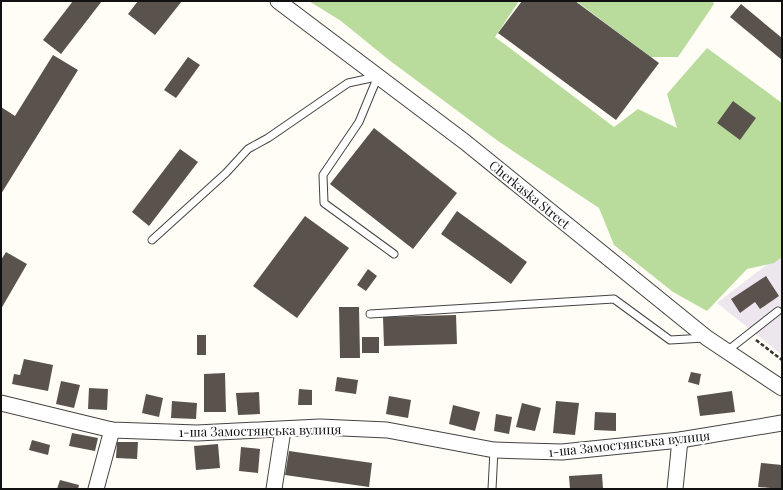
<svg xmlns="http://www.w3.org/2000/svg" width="783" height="490" font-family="'Playfair Display',serif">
<rect width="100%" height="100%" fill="#fffdf5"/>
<polygon fill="#eee6ef" points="782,253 782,355 717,303"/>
<g fill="#b9dc9c">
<polygon points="309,1 519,1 495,37 614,127 638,109 677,128 667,94 707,48 782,103 782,257 774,263 747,269 707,311 673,292 614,245 599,208 498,141 389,60 341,21"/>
<polygon points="576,1 713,1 714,4 678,57 651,57"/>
</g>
<g fill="#5a524d">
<polygon points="73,1 102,1 61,54 43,40"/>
<polygon points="138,1 182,1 155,35 128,14"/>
<polygon points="522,1 575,1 659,63 616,120 498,33"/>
<polygon points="741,4 782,38 782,60 730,17"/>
<polygon points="53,55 78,70 1,194 1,107 15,116"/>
<polygon points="188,57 200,65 176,98 164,90"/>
<polygon points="733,101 756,118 740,140 717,123"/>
<polygon points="374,128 457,193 413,249 330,184"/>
<polygon points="180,149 198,162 149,226 132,212"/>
<polygon points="457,211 527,262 511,284 441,234"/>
<polygon points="305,216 349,248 297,318 253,286"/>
<polygon points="6,252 27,264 1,309 1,260"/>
<polygon points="368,269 377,276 366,291 357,285"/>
<polygon points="766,276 779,296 760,309 755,302 740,313 731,299"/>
<polygon points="339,307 359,307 360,358 340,358"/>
<polygon points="456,315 457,344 384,346 383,317"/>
<rect x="197" y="335" width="9" height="20"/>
<rect x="362" y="337" width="17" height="16"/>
<polygon points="24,359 53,365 48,391 12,384 14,374 20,375"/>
<polygon points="691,372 701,374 699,385 688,382"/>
<polygon points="225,373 226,412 204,412 204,374"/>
<polygon points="337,377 358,380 356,394 335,391"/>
<polygon points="61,381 80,385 74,408 56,404"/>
<polygon points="89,388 108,389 107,410 88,409"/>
<polygon points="299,389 312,390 312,405 298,405"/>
<polygon points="732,391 735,412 700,416 697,396"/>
<polygon points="259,392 260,414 238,415 236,393"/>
<polygon points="146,394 163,398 159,417 142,413"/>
<polygon points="389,396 411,400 408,418 386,414"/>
<polygon points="172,401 197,403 196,419 171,418"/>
<polygon points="556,401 579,403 575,435 553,433"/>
<polygon points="522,403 541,408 535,431 516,427"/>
<polygon points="453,405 480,412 475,431 449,424"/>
<polygon points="595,412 616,413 616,431 594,430"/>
<polygon points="496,414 512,417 509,434 494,431"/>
<polygon points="72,433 98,438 95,451 69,446"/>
<polygon points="32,440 50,445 48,455 29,450"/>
<polygon points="117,442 138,442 137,459 116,458"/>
<polygon points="218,444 220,468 196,470 194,446"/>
<polygon points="241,447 260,449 258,473 239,471"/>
<polygon points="289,451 372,463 369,487 285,475"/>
<polygon points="761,463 782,465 782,489 758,487"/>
<polygon points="602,474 603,489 570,489 569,476"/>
<polygon points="60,480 79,485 78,489 57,489"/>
</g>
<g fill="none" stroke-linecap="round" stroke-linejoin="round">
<defs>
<g id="lane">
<polyline points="378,76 359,122 323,175 324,203 394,254"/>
<polyline points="152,240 226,173 248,149 268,138 348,83 376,77"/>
<polyline points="370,314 614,299 670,340 705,338"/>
<polyline points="727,351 778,311"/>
<polyline points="492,489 494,450"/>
</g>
<g id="street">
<polyline points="278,1 465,142 707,338 782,388"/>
<polyline points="1,403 112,430 197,433 320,427 387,430 494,450 562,452 680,440 782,423"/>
<polyline points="96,489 112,430"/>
<polyline points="274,489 283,430"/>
<polyline points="675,489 680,440"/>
</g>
</defs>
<use href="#lane" stroke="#444" stroke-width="9"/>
<use href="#street" stroke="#444" stroke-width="17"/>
<polyline stroke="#333" stroke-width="2.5" stroke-dasharray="4 2" stroke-linecap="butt" points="756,340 782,360"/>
<use href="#lane" stroke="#fff" stroke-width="7"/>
<use href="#street" stroke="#fff" stroke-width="15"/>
</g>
<g text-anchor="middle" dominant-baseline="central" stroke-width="4" stroke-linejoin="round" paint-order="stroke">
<g font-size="13" fill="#111" stroke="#fff">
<text transform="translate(530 194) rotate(39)">Cherkaska Street</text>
<text transform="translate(260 430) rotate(-1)">1-ша Замостянська вулиця</text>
<text transform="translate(629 443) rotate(-6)">1-ша Замостянська вулиця</text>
</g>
</g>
<rect width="783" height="490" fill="none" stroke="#111111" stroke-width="4"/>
</svg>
